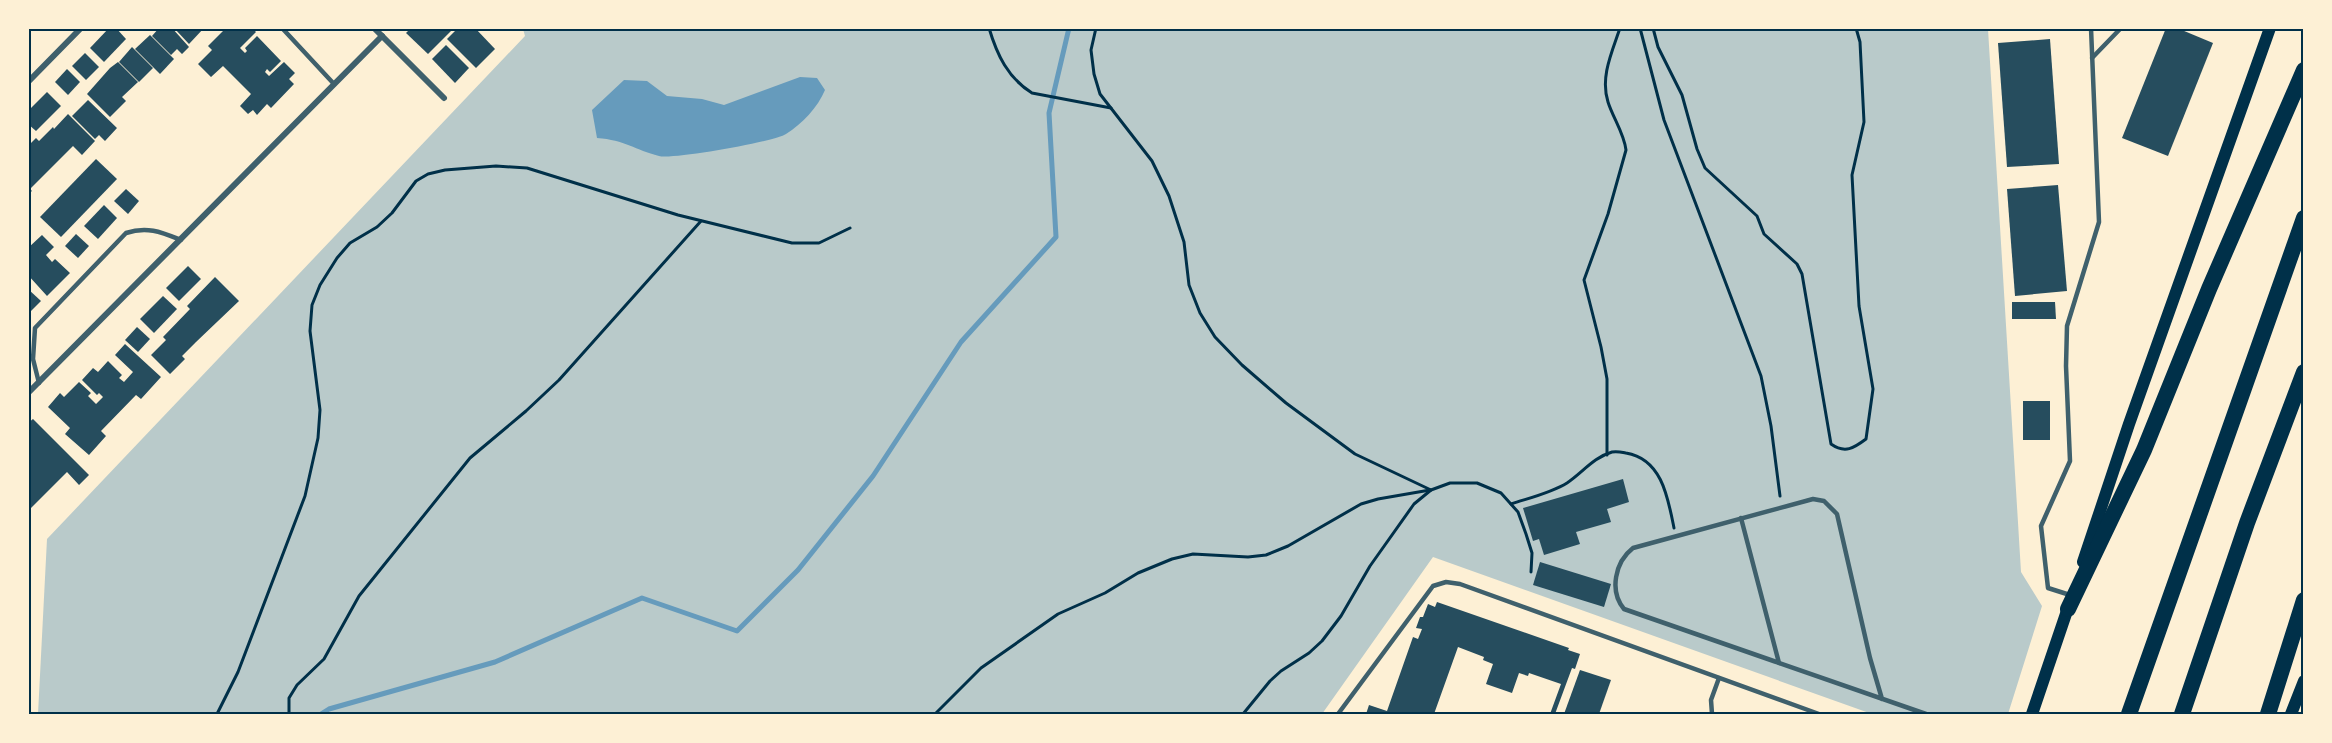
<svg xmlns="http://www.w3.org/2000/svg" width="2332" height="743" font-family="'Nunito Sans',sans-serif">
<rect width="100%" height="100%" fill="#fdf0d5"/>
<polygon fill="#b9caca" points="523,29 1988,29 2021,572 2042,606 2008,714 1872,714 1433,557 1322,714 38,714 47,539 525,36"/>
<path fill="#669bbc" d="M 800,77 L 817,78 L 825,90 C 818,107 802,124 786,134 C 774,142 671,160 659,156 C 635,150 625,140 597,138 L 592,110 L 624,80 L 647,81 L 667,96 L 702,99 L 724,105 Z"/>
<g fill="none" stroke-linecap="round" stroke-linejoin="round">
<polyline stroke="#669bbc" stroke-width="5" points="321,714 329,709 495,662 642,598 737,631 798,570 873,476 961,342 1056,237 1049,113 1069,28"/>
</g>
<g fill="#264d5e">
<polygon points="109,28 116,28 126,39 104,62 90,48"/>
<polygon points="159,28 172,28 189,47 182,54 177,49 171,55 152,36"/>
<polygon points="174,28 204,28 189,44"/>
<polygon points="226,28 252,28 256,32 240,48 245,53 247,51 245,48 257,36 281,61 270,72 267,69 265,72 269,76 284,62 295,73 289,79 294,84 271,108 267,104 257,115 253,110 248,114 240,106 251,94 223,66 211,77 198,64 212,50 208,46"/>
<polygon points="411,28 454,28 428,54 406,33"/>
<polygon points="458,28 475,28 495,49 476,68 447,39"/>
<polygon points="2166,28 2177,28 2213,43 2168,156 2122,138"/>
<polygon points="150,35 174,59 160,74 135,49"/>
<polygon points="2050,39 2059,164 2007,167 1998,43"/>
<polygon points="446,45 469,68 455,83 432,59"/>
<polygon points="132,47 153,68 139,82 119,62"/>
<polygon points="85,53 99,67 86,80 72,66"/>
<polygon points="118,62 138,82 122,97 126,101 110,117 87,94 110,68"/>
<polygon points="67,69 80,82 68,95 55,82"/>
<polygon points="47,92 61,106 36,131 28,124 28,111"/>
<polygon points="88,100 117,128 105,141 99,135 95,139 72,116"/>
<polygon points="68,114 95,141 82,155 73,146 30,189 32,191 28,194 28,146 36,138 39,141 53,127 54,129"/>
<polygon points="96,159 117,179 61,237 40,217"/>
<polygon points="2058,185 2067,291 2015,296 2007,189"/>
<polygon points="126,189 139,201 128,214 114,201"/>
<polygon points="104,205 117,218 98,239 84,226"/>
<polygon points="76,234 89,246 78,258 65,246"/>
<polygon points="42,235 54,247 46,255 52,262 55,259 70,273 47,296 28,275 28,248"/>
<polygon points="188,266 201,279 179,301 166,288"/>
<polygon points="215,277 239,301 196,342 182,356 185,359 170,374 151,355 166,340 163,337 190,309 187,306"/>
<polygon points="28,289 41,301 28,314"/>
<polygon points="163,296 177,309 154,333 140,319"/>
<polygon points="2012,302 2055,302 2056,319 2012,319"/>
<polygon points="137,327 150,339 138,352 125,340"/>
<polygon points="125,344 161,377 141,399 136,395 101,431 106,436 89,455 65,434 70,428 48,407 60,393 64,397 79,382 91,393 88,396 96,404 103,397 99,393 97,395 82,380 93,368 98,372 108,361 122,375 119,378 124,382 133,372 115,355"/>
<rect x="2023" y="401" width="27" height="39"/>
<polygon points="33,419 89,475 79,485 67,472 28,511 28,423"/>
<polygon points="1623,479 1629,502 1607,509 1611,522 1576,532 1580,544 1544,555 1539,539 1533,541 1523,508"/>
<polygon points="1540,562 1611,584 1604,607 1533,585"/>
<polygon points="1437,602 1569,648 1568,650 1580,654 1575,669 1572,668 1555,714 1550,714 1561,684 1529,673 1528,676 1519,673 1512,693 1486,684 1493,664 1483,660 1484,657 1458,647 1434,714 1366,714 1369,705 1387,711 1413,637 1418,639 1422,629 1416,628 1420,617 1423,617 1428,604 1435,607"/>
<polygon points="1580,670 1611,680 1599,714 1564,714"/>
</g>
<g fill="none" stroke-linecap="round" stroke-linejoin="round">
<g stroke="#003049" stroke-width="3">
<path d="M 989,28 C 997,55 1008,78 1032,93 L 1111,108"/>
<polyline points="1096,28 1091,50 1094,74 1100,94 1152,161 1169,196 1184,242 1189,285 1200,313 1215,337 1242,365 1286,403 1355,454 1431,490"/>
<polyline points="1640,28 1664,120 1761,376 1771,426 1780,496"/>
<path d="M 1653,28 L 1658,47 L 1682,95 L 1697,149 L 1705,168 L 1757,216 L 1764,234 L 1797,264 L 1802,274 L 1831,444 C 1845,454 1854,448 1866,439 L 1873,389 L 1859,306 L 1852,175 L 1864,122 L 1860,42 L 1856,28"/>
<path d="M 1607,455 L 1607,379 L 1601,347 L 1584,280 L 1608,214 L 1626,150 C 1624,133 1613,118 1608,102 C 1600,77 1612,52 1620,28"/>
<path d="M 1511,504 C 1529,498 1551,493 1567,483 C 1582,473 1594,457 1612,452 C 1617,451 1621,452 1626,453 C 1662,459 1668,498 1674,528"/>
<polyline points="217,714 238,672 305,496 318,438 320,410 310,331 312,305 320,285 337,258 350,243 377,227 392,213 416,181 428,174 445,170 496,166 527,168 678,215 792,243 819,243 850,228"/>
<polyline points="289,714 289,698 297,685 324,659 359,596 470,458 526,411 559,380 701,221"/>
<polyline points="935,714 981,668 1058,614 1105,593 1138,573 1172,559 1193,554 1248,557 1266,555 1288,546 1361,504 1378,499 1430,490"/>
<polyline points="1243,714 1270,681 1281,671 1309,653 1322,641 1341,616 1370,566 1414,504 1431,490 1450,483 1477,483 1501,493 1518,512 1526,534 1532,553 1531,572"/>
</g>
<g stroke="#3f606c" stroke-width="4.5">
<polyline points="282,28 334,84"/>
<polyline points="2092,58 2121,28"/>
<path d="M 39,383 L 33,359 L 35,328 L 126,233 C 147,226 161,232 181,240"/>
<polyline points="1741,518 1779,663"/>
<polyline points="2070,595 2048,588 2041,526 2070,461 2066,366 2067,326 2099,222 2091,28"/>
<path d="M 1882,699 L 1870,658 L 1837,514 L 1824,501 L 1813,499 L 1633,548 C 1615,562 1609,591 1624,609 C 1725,644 1825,679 1926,714"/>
<polyline points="1338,714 1433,586 1446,582 1460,584 1819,714"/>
<polyline points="1712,714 1711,700 1719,678"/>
</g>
<g stroke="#3f606c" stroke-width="6">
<polyline points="374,28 444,98"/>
<polyline points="28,82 81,28"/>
<polyline points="28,393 382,36"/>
</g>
<g stroke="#003049" stroke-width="12">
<polyline points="2083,562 2129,424 2270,28"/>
<polyline points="2032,714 2070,602"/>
<polyline points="2291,714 2304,681"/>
</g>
<g stroke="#003049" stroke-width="16">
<polyline points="2068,609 2144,450 2209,289 2304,70"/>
<polyline points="2129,714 2304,218"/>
<polyline points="2182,714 2247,523 2304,372"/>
<polyline points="2268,714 2304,600"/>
</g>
</g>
<rect width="2332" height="743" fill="none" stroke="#fdf0d5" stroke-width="60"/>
<rect x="30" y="30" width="2272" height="683" fill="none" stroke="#003049" stroke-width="2"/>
</svg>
